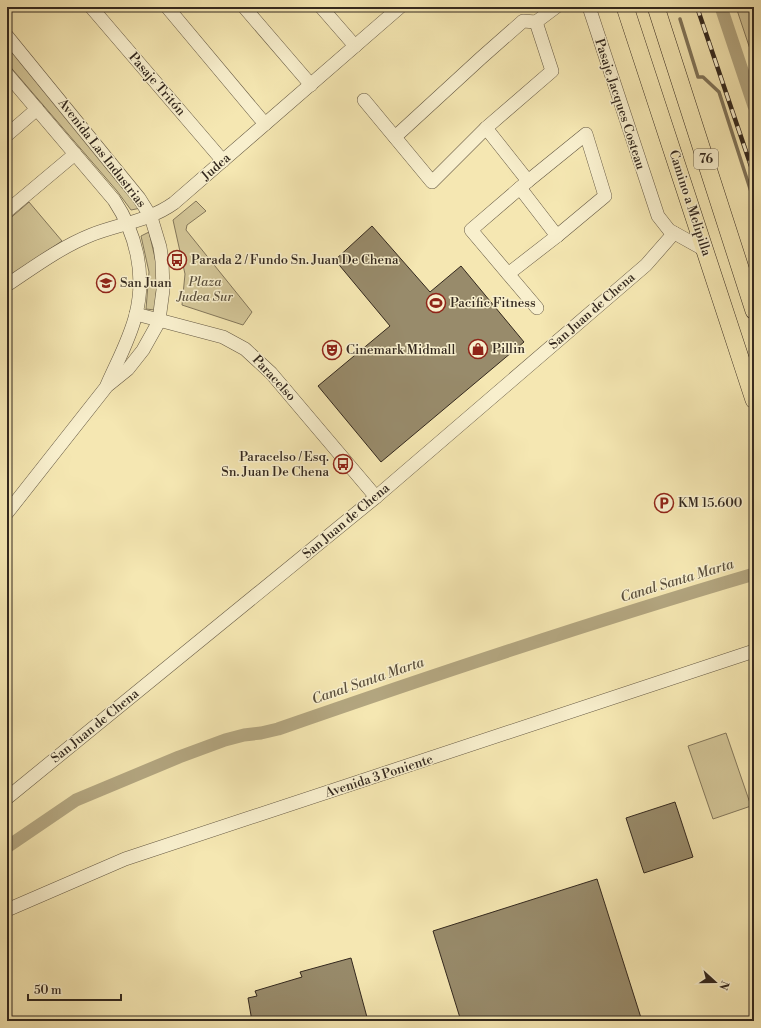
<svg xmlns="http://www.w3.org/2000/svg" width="761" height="1028" font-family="'Libre Bodoni',serif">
<rect width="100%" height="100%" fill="#f5e7b2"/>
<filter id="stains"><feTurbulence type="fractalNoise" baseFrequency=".005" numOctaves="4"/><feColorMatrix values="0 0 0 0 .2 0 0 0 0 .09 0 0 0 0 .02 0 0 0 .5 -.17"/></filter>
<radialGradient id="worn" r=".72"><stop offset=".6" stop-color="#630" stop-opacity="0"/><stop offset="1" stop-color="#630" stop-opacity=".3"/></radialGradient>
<g fill="#d4c799" stroke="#84785c">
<polygon points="736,7 754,7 754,61"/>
<polygon points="7,44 141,208 131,210 117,191 7,63"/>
<polygon points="196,201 206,211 187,225 186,230 252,312 243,325 182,305 185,274 173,220"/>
<polygon points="29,202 62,241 7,278 7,221"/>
<polygon points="149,232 158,271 155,310 146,309 149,272 141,236"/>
<polygon points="726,733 751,806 713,819 688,746"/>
</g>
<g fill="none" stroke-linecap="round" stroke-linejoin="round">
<polyline stroke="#807459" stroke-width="3.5" points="680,19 698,77 703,77 719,92 754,201"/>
<g stroke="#b3a680" stroke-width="13">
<polyline points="721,7 754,106"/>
<path d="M 7,847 L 76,800 L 179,757 L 225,740 L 244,735 L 261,733 L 278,729 C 436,674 594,621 754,574"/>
</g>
</g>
<g fill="#988b6b" stroke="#33281e">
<polygon points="372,226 430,292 461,266 524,342 381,462 318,386 390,326 335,260"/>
<polygon points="675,802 693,857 644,873 626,818"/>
<polygon points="597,879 642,1021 461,1021 433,931"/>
<polygon points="351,958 368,1021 252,1021 248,998 257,996 255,991 302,977 300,972"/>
</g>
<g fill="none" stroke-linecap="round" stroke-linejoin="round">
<defs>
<g id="minor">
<polyline points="91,7 223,161"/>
<polyline points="167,7 265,124"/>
<polyline points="244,7 311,85"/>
<polyline points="321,7 355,46"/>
<polyline points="589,7 658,216 669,230 705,250"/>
<polyline points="536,22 556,7"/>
<polyline points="7,36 139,198 151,217 160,247 162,261 163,290 159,320 157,325 143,350 128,369 107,386 7,513"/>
<path d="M 7,74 L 114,200 C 136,233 146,274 136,314 C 130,339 117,362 107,385"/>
<polyline points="364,100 432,182 486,128 552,71 536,22"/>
<polyline points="486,128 528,181"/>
<polyline points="7,135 37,109"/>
<polyline points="395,137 481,58 523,21 536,22"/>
<polyline points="520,188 557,236"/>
<polyline points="7,211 75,154"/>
<polyline points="508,274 557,236 605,196 586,134 528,181 471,230 537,308"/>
<path d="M 7,285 C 34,267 61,247 91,235 C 119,224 149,221 174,203 L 400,7"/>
<polyline points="136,314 223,337 245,349 271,373 376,497"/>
<polyline points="7,798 376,497 646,265 674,233"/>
<polyline points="7,910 125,859 754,651"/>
</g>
<g id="major">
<polyline points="625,7 754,400"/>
<polyline points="656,7 754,311"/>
</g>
</defs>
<use href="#minor" stroke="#645843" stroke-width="14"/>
<use href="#major" stroke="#33281e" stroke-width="18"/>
<use href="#minor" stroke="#f8efcd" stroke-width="13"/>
<use href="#major" stroke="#f5e7b2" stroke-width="17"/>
<defs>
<polyline id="rail" points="697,7 754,175"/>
</defs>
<use href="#rail" stroke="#33281e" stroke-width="4.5"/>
<use href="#rail" stroke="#f8efcd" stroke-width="3" stroke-dasharray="9" stroke-linecap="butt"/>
</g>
<defs>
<symbol id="bus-ring" viewBox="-11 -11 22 22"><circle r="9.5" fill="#f8efcd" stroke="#8f2418" stroke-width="1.5"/><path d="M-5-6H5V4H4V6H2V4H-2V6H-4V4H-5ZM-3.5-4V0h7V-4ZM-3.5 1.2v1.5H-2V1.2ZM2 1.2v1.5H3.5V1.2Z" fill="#8f2418"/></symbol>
<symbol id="school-ring" viewBox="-11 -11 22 22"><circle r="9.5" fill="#f8efcd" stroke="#8f2418" stroke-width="1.5"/><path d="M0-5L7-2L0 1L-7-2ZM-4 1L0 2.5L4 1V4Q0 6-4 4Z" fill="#8f2418"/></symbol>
<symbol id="stadium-ring" viewBox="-11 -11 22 22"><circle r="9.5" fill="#f8efcd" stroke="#8f2418" stroke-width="1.5"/><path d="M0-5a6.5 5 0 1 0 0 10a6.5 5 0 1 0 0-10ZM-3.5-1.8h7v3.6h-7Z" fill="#8f2418"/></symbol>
<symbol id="shop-ring" viewBox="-11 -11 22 22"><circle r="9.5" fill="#f8efcd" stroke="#8f2418" stroke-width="1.5"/><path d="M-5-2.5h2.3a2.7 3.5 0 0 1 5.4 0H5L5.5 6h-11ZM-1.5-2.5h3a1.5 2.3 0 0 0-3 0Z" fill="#8f2418"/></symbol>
<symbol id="theatre-ring" viewBox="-11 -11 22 22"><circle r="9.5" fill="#f8efcd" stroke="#8f2418" stroke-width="1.5"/><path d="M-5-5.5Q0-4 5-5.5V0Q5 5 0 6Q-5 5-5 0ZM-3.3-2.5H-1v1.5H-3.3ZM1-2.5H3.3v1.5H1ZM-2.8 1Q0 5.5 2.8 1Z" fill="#8f2418"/></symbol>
<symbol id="parking-ring" viewBox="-11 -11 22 22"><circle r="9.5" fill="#f8efcd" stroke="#8f2418" stroke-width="1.5"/><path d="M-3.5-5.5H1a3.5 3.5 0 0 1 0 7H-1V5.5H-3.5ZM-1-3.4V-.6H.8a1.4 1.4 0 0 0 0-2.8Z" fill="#8f2418"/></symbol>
</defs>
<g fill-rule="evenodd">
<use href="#bus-ring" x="166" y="249" width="22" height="22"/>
<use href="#school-ring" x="95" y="272" width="22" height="22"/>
<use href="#stadium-ring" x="425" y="292" width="22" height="22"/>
<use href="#shop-ring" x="467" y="338" width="22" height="22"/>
<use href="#theatre-ring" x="321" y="339" width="22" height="22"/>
<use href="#bus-ring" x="332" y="453" width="22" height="22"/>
<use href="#parking-ring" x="653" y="492" width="22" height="22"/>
</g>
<g text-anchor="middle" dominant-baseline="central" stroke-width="3" stroke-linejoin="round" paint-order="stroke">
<rect fill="#f8efcd" stroke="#6e6452" stroke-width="1" x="694" y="149" width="24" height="20" rx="3"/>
<g font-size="12" font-weight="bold" fill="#33281e">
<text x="706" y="159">76</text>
</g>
<g font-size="13" fill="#33281e" stroke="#f8efcd">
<text transform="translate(157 84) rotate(49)">Pasaje Tritón</text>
<text transform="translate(620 104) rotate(72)">Pasaje Jacques Costeau</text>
<text transform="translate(102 153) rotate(52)">Avenida Las Industrias</text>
<text transform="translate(216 167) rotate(-41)">Judea</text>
<text transform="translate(690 203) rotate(72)">Camino a Melipilla</text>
<text transform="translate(592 311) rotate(-41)">San Juan de Chena</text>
<text transform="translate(274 378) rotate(47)">Paracelso</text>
<text transform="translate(346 521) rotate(-40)">San Juan de Chena</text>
<text transform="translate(95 726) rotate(-39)">San Juan de Chena</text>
<text transform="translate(379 776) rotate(-18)">Avenida 3 Poniente</text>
</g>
<g font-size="13" fill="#33281e" stroke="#f8efcd" text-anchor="start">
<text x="191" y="260">Parada 2 / Fundo Sn. Juan De Chena</text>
<text x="120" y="283">San Juan</text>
<text x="450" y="303">Pacific Fitness</text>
<text x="492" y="349">Pillin</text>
<text x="346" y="350">Cinemark Midmall</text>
<text x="329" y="457" text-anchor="end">Paracelso / Esq.<tspan x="329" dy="15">Sn. Juan De Chena</tspan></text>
<text x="678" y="503">KM 15.600</text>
</g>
<g font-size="13" font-style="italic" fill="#5b503d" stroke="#f8efcd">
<text x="205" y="282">Plaza<tspan x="205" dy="15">Judea Sur</tspan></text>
</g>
<g font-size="14" font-style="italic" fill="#594e3b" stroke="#f8efcd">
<text transform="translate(677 581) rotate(-17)">Canal Santa Marta</text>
<text transform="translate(368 681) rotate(-19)">Canal Santa Marta</text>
</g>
</g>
<rect width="761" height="1028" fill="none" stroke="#f5e7b2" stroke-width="24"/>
<rect x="8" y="8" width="745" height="1012" fill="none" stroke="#33281e" stroke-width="2"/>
<rect x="12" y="12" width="737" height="1004" fill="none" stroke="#33281e"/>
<g transform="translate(715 982) rotate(111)" stroke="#f8efcd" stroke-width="3" paint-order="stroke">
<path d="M0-3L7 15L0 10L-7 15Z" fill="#33281e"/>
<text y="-6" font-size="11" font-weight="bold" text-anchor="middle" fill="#33281e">N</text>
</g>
<path d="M28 994v6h93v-6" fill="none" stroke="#33281e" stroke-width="2"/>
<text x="34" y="994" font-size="12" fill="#33281e" stroke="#f8efcd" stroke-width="3" paint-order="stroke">50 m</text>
<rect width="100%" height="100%" filter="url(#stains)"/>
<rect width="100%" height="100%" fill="url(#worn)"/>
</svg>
